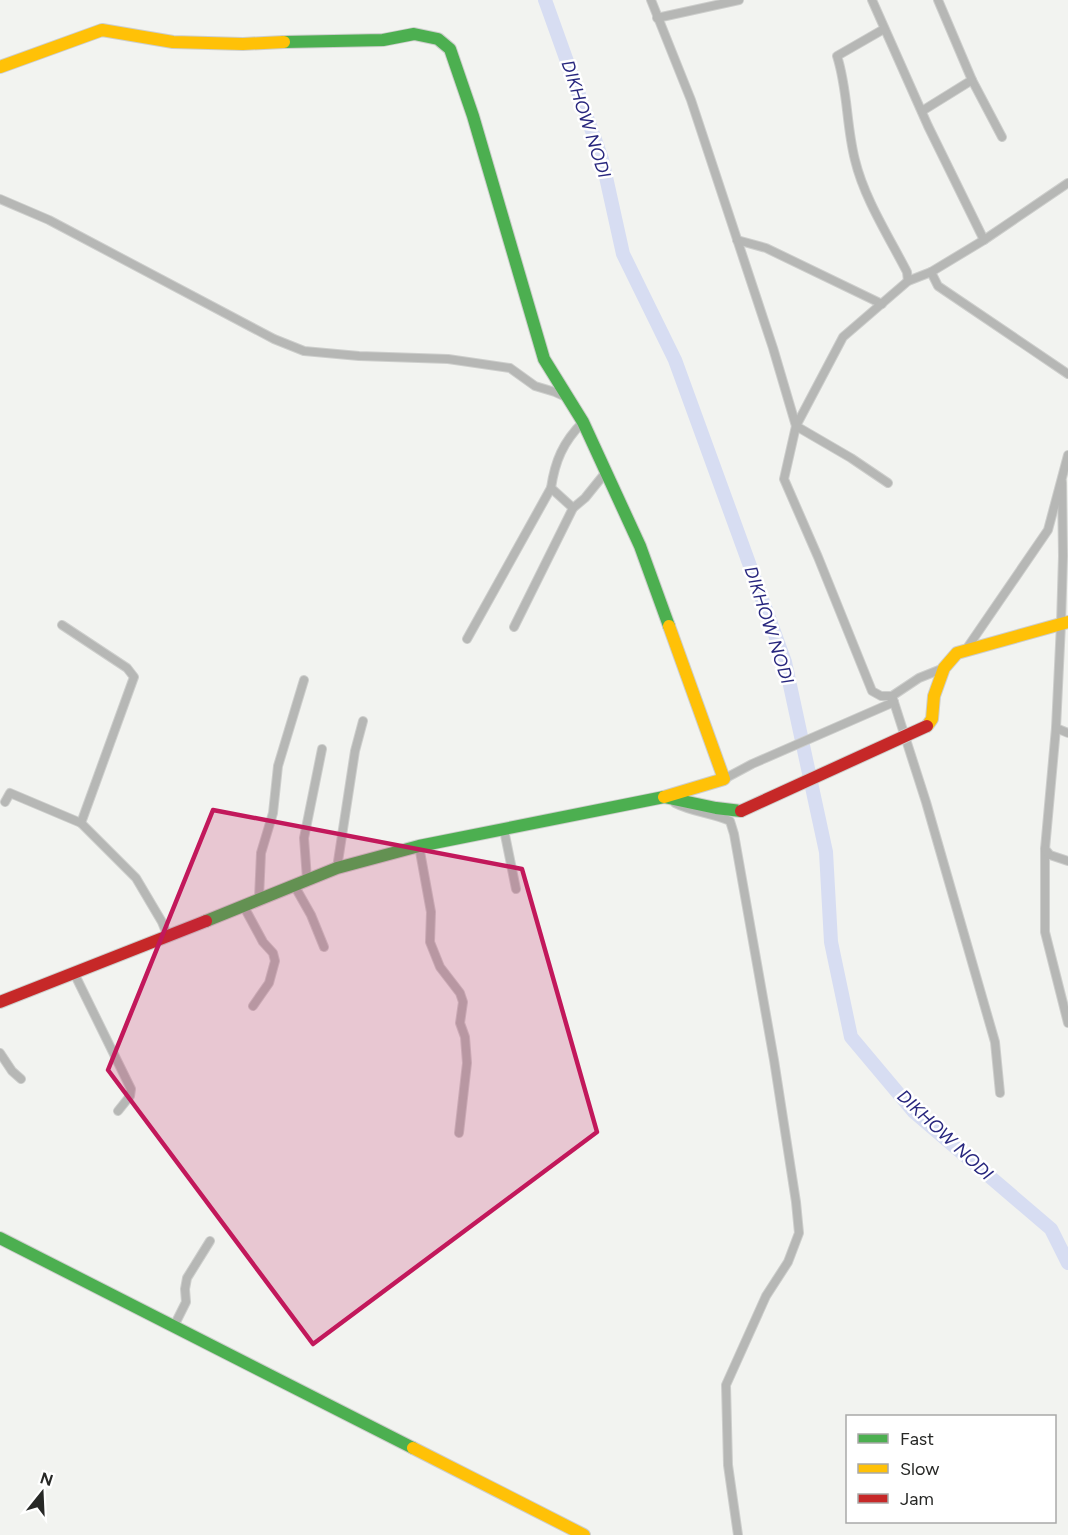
<svg xmlns="http://www.w3.org/2000/svg" width="1068" height="1535" font-family="Figtree,sans-serif">
<rect width="100%" height="100%" fill="#f2f3f0"/>
<g fill="none" stroke-linecap="round" stroke-linejoin="round">
<polyline stroke="#d7ddf2" stroke-width="14" points="545,0 602,159 623,254 675,360 785,662 826,852 831,942 851,1037 914,1112 1051,1229 1068,1263"/>
<defs>
<g id="street">
<polyline points="651,0 691,100 773,348 796,426 784,479 818,557 872,691 881,696 892,696 919,678 944,668"/>
<polyline points="872,0 928,126 984,240"/>
<polyline points="657,18 739,0"/>
<path d="M 884,29 L 837,56 C 848,90 846,125 855,160 C 864,198 889,237 907,272 L 908,281"/>
<polyline points="972,80 1002,137"/>
<polyline points="922,111 972,80 938,0"/>
<polyline points="0,199 49,220 274,339 304,351 359,356 448,359 510,368 535,386 555,392 566,397"/>
<polyline points="737,240 766,248 882,304"/>
<polyline points="931,272 938,286 1068,374"/>
<polyline points="1062,482 1063,556 1061,624 1056,728 1045,849 1045,932 1068,1023"/>
<polyline points="888,483 851,458 796,426 843,337 908,281 931,272 984,240 1068,183"/>
<polyline points="573,508 585,498 606,472"/>
<polyline points="62,625 127,668 134,677 81,823 136,878 162,922 168,937"/>
<path d="M 514,627 L 573,508 L 551,488 C 555,461 563,442 583,422"/>
<polyline points="467,639 551,488"/>
<polyline points="965,651 1048,530 1068,455"/>
<polyline points="892,696 926,802 995,1042 1000,1093"/>
<polyline points="1056,728 1068,733"/>
<polyline points="724,779 752,764 894,702"/>
<polyline points="5,802 10,793 81,823"/>
<path d="M 675,803 C 692,812 712,813 730,821 L 734,834 L 774,1060 L 796,1202 L 799,1233 L 788,1262 L 766,1296 L 726,1385 L 728,1465 L 738,1535"/>
<polyline points="504,830 516,889"/>
<polyline points="419,846 431,912 430,942 440,967 460,993 463,1002 460,1023 465,1037 467,1063 459,1133"/>
<polyline points="1045,849 1050,855 1068,861"/>
<polyline points="337,868 355,751 363,721"/>
<polyline points="307,879 304,838 322,749"/>
<polyline points="294,885 311,915 324,947"/>
<polyline points="259,898 261,853 273,813 278,766 304,680"/>
<polyline points="243,905 263,942 273,953 275,961 269,983 253,1006"/>
<polyline points="74,973 131,1089 130,1096 118,1111"/>
<polyline points="0,1053 12,1071 21,1079"/>
<polyline points="174,1326 186,1302 185,1289 187,1278 210,1241"/>
</g>
<g id="fast">
<polyline points="284,42 383,40 414,34 438,39 450,49 473,116 544,359 583,422 640,546 669,626"/>
<polyline points="206,921 337,868 419,846 664,797 716,808 741,811"/>
<polyline points="0,1238 413,1448"/>
</g>
<g id="slow">
<polyline points="0,67 102,30 173,42 243,44 284,42"/>
<polyline points="927,726 932,719 934,696 944,668 957,653 1068,622"/>
<polyline points="664,797 724,779 669,626"/>
<polyline points="413,1448 584,1535"/>
</g>
<polyline id="jam" points="0,1002 206,921"/>
</defs>
<use href="#street" stroke="#cdcecc" stroke-width="10"/>
<use href="#fast" stroke="#cdcecc" stroke-width="14"/>
<use href="#slow" stroke="#cdcecc" stroke-width="14"/>
<use href="#jam" stroke="#cdcecc" stroke-width="14"/>
<use href="#street" stroke="#b6b7b5" stroke-width="8"/>
<use href="#fast" stroke="#4caf50" stroke-width="12"/>
<use href="#slow" stroke="#ffc107" stroke-width="12"/>
<use href="#jam" stroke="#c62828" stroke-width="12"/>
<defs>
<polyline id="jam-bridge" points="741,811 927,726"/>
</defs>
<use href="#jam-bridge" stroke="#cdcecc" stroke-width="14" stroke-linecap="butt"/>
<use href="#jam-bridge" stroke="#c62828" stroke-width="12"/>
</g>
<path fill="#c2185b" fill-opacity="0.2" stroke="#c2185b" stroke-width="4.5" stroke-linejoin="round" d="M 213,810 L 522,869 L 597,1132 L 313,1344 L 108,1070 Z"/>
<g text-anchor="middle" dominant-baseline="central" stroke-width="5" stroke-linejoin="round" paint-order="stroke">
<g font-size="18" font-style="italic" fill="#28277e" stroke="#fff">
<text transform="translate(586 119) rotate(72)">DIKHOW NODI</text>
<text transform="translate(769 625) rotate(72)">DIKHOW NODI</text>
<text transform="translate(945 1135) rotate(43)">DIKHOW NODI</text>
</g>
</g>
<rect x="846" y="1415" width="210" height="108" fill="#ffffff" stroke="#a9a9a8" stroke-width="1.5"/>
<rect x="858" y="1434" width="30" height="9" fill="#4caf50" stroke="#a9a9a8" stroke-width="1.5"/>
<text x="900" y="1445" font-size="18" fill="#272826">Fast</text>
<rect x="858" y="1464" width="30" height="9" fill="#ffc107" stroke="#a9a9a8" stroke-width="1.5"/>
<text x="900" y="1475" font-size="18" fill="#272826">Slow</text>
<rect x="858" y="1494" width="30" height="9" fill="#c62828" stroke="#a9a9a8" stroke-width="1.5"/>
<text x="900" y="1505" font-size="18" fill="#272826">Jam</text>
<g transform="translate(42 1493) rotate(18)" stroke="#ffffff" stroke-width="4.5" paint-order="stroke">
<path d="M0-4.5L10 22L0 15L-10 22Z" fill="#272826"/>
<text y="-9" font-size="16" font-weight="bold" text-anchor="middle" fill="#272826">N</text>
</g>
</svg>
